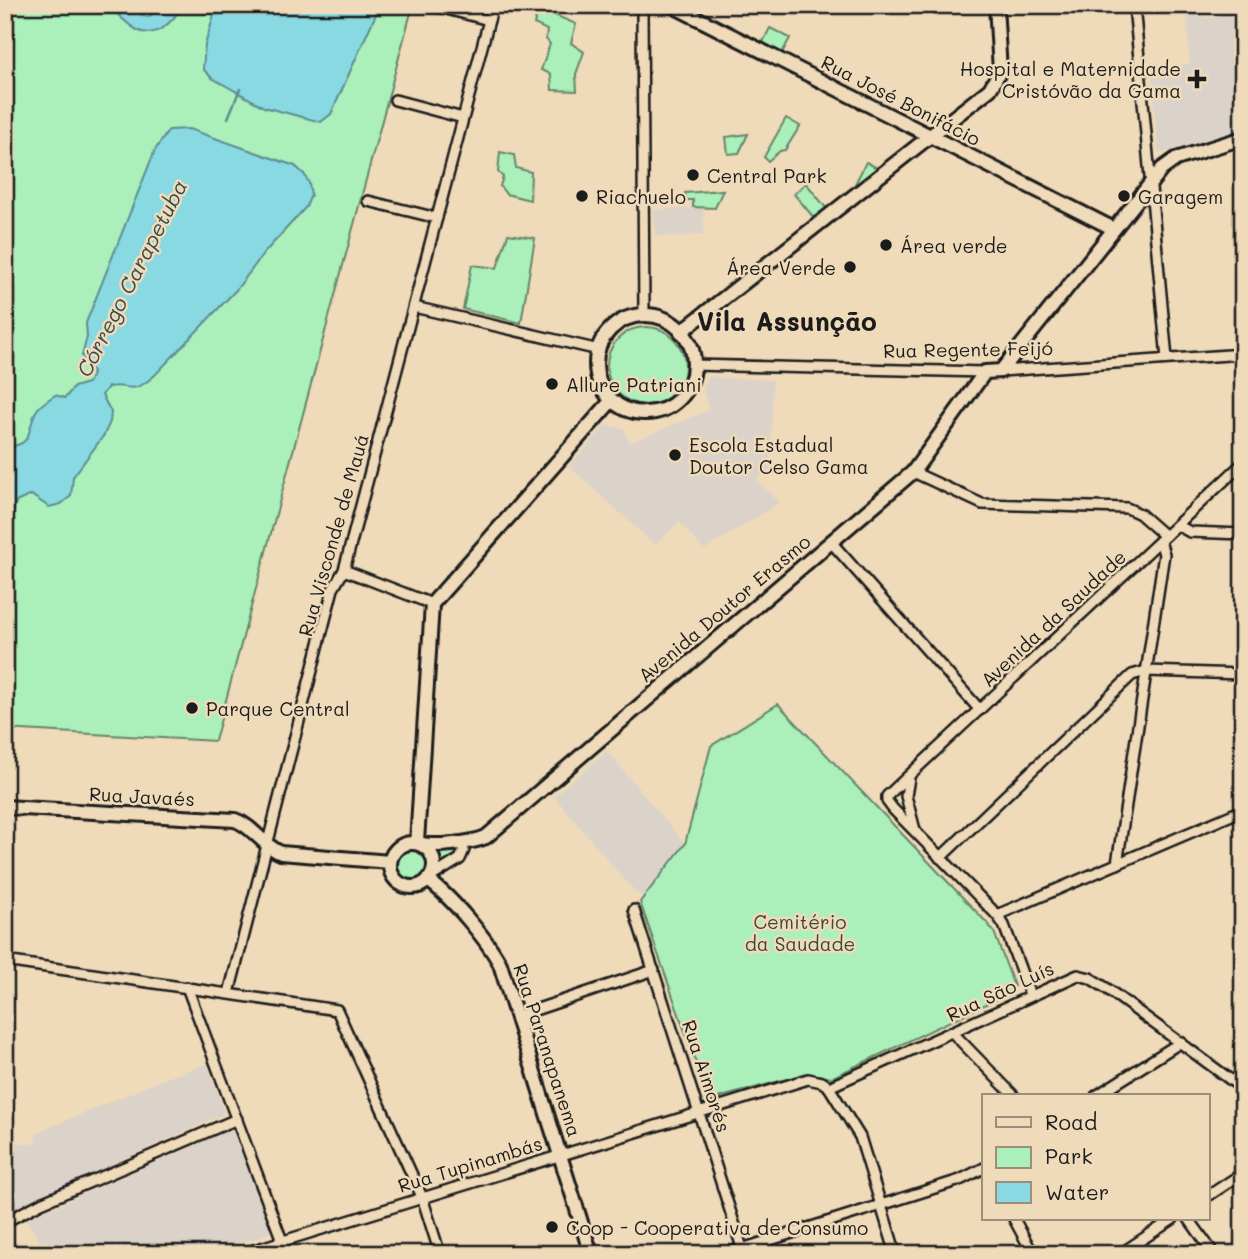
<svg xmlns="http://www.w3.org/2000/svg" width="1248" height="1259" font-family="Mali,sans-serif">
<rect width="100%" height="100%" fill="#efdab9"/>
<filter id="ink" filterUnits="userSpaceOnUse"><feTurbulence type="fractalNoise" baseFrequency=".0143" numOctaves="2"/><feDisplacementMap in="SourceGraphic" scale="14" xChannelSelector="R" yChannelSelector="G"/><feConvolveMatrix kernelMatrix="1 2 1 2 8 2 1 2 1" color-interpolation-filters="sRGB"/></filter>
<g filter="url(#ink)">
<g fill="#dbd3ca">
<polygon points="1186,5 1216,5 1202,8 1204,18 1243,14 1243,129 1164,153 1158,150 1151,67 1190,64"/>
<polygon points="703,207 704,235 656,236 653,210"/>
<polygon points="710,377 773,380 770,472 756,479 779,503 704,550 679,522 655,545 569,466 606,425 624,429 630,443 709,410 703,388 706,380"/>
<polygon points="607,751 685,844 643,899 626,882 554,796"/>
<polygon points="207,1064 225,1112 222,1115 10,1210 5,1203 5,1126 16,1131 15,1142 34,1145 37,1133 169,1077"/>
<polygon points="230,1130 234,1132 271,1230 270,1233 207,1254 48,1254 26,1219"/>
</g>
<g fill="#abefba" stroke="#64866b" stroke-width="2">
<polygon points="5,5 413,5 215,741 5,729"/>
<polygon points="538,8 576,24 571,43 584,52 576,74 577,91 552,90 551,74 541,70 550,44 546,39 547,30 534,24"/>
<polygon points="770,28 790,38 782,53 763,42"/>
<polygon points="786,118 800,126 785,150 780,151 768,161 764,157"/>
<polygon points="748,134 739,153 728,154 726,137"/>
<polygon points="500,152 514,155 516,168 531,172 530,200 506,194 500,186 503,177 498,172"/>
<polygon points="866,162 879,169 858,185 855,184"/>
<polygon points="806,183 827,209 815,219 794,194"/>
<polygon points="723,190 715,208 693,207 693,200 686,200 685,193"/>
<polygon points="508,234 535,238 521,323 463,309 472,265 497,268"/>
<circle cx="646" cy="366" r="39"/>
<polygon points="778,704 988,924 994,932 1014,986 1009,993 831,1078 808,1073 714,1099 707,1095 640,902 685,844 711,746"/>
<circle cx="412" cy="865" r="16"/>
<polygon points="455,849 456,854 437,867 439,859 434,850"/>
</g>
<g fill="#88d9e1" stroke="#5d8d92" stroke-width="2">
<path d="M 106,5 L 139,5 L 139,10 L 143,16 L 148,17 L 153,13 L 154,5 L 182,5 C 174,21 156,40 137,30 C 126,24 117,12 106,5 Z"/>
<polygon points="217,5 380,5 331,114 321,122 264,107 212,78 203,69 205,45"/>
<path d="M 189,129 L 295,166 L 304,174 L 309,183 L 311,195 L 306,207 L 265,252 L 236,290 L 155,375 C 130,397 132,383 108,387 L 102,395 L 111,412 L 110,422 L 104,435 L 73,477 L 71,496 L 61,504 L 49,507 L 31,495 L 16,502 L 7,529 L 5,529 L 5,447 C 32,445 27,435 34,416 C 36,407 48,400 55,395 L 65,398 L 74,387 L 88,383 L 93,372 L 82,356 L 87,337 L 86,323 L 155,150 L 169,130 Z"/>
</g>
<g fill="none" stroke-linecap="round" stroke-linejoin="round">
<polyline stroke="#5d8d92" stroke-width="2.5" points="228,118 240,89"/>
<defs>
<g id="street">
<polyline points="431,5 489,20"/>
<polyline points="642,5 644,316"/>
<polyline points="1134,5 1167,359"/>
<polyline points="395,100 463,118"/>
<polyline points="368,201 437,218"/>
<polyline points="414,307 599,350"/>
<polyline points="694,365 985,372"/>
<polyline points="1001,371 1243,354"/>
<polyline points="913,472 982,504 1127,508 1140,514 1165,536"/>
<polyline points="1177,525 1190,532 1243,534"/>
<polyline points="831,542 980,710"/>
<polyline points="344,570 432,604"/>
<polyline points="909,778 906,796 915,830"/>
<polyline points="940,858 1132,675 1146,671 1243,674"/>
<polyline points="1117,864 1164,554 1160,541"/>
<polyline points="431,877 460,859 464,850 460,842"/>
<polyline points="634,910 744,1254"/>
<polyline points="997,915 1243,810"/>
<polyline points="5,961 337,1010 422,1197 440,1254"/>
<polyline points="187,987 287,1254"/>
<polyline points="229,993 333,589 344,570 493,5"/>
<polyline points="1030,995 1004,925 997,915 893,809 887,801 887,796 1243,463"/>
<polyline points="517,1016 654,970"/>
<polyline points="952,1032 1014,1096"/>
<polyline points="829,1087 1078,975 1090,978 1106,988 1243,1089"/>
<polyline points="1096,1096 1181,1042"/>
<polyline points="1208,1196 1243,1173"/>
<polyline points="1014,1219 1033,1254"/>
<polyline points="1189,1219 1214,1254"/>
<polyline points="5,1222 41,1203 237,1119"/>
<polyline points="241,1254 808,1079 822,1082 829,1087 860,1137 896,1254"/>
<polyline points="726,1254 960,1180 984,1168"/>
<polyline points="1120,1254 1173,1219"/>
</g>
<g id="secondary">
<polyline points="671,5 1114,229"/>
<circle cx="645" cy="364" r="49"/>
<polyline points="681,332 990,89 1000,71 996,5"/>
<path d="M 5,807 L 235,820 C 253,826 263,846 281,853 L 390,862"/>
<polyline points="417,842 432,604 612,400"/>
<circle cx="412" cy="865" r="22"/>
<path d="M 421,844 C 436,847 472,843 486,837 L 913,472 L 985,372 L 1001,371 L 1162,169 L 1176,159 L 1243,138"/>
<path d="M 428,880 C 451,897 487,939 500,964 L 591,1254"/>
</g>
</defs>
<use href="#street" stroke="#1c1c1c" stroke-width="14"/>
<use href="#secondary" stroke="#1c1c1c" stroke-width="18"/>
<use href="#street" stroke="#efdab9" stroke-width="9"/>
<use href="#secondary" stroke="#efdab9" stroke-width="12"/>
</g>
</g>
<g fill="#1c1c1c" stroke="#efdab9" stroke-width="2.5">
<path d="M1193.5 68.5h7v7h7v7h-7v7h-7v-7h-7v-7h7z"/>
<circle cx="693" cy="175" r="7"/>
<circle cx="582" cy="196" r="7"/>
<circle cx="1124" cy="196" r="7"/>
<circle cx="886" cy="245" r="7"/>
<circle cx="850" cy="267" r="7"/>
<circle cx="552" cy="384" r="7"/>
<circle cx="675" cy="455" r="7"/>
<circle cx="192" cy="708" r="7"/>
<circle cx="552" cy="1227" r="7"/>
</g>
<g text-anchor="middle" dominant-baseline="central" stroke-width="5" stroke-linejoin="round" paint-order="stroke">
<g font-size="19" fill="#1c1c1c" stroke="#efdab9" text-anchor="start">
<text x="1181" y="68" text-anchor="end">Hospital e Maternidade<tspan x="1181" dy="22">Cristóvão da Gama</tspan></text>
<text x="707" y="175">Central Park</text>
<text x="596" y="196">Riachuelo</text>
<text x="1138" y="196">Garagem</text>
<text x="900" y="245">Área verde</text>
<text x="836" y="267" text-anchor="end">Área Verde</text>
<text x="566" y="384">Allure Patriani</text>
<text x="689" y="444">Escola Estadual<tspan x="689" dy="22">Doutor Celso Gama</tspan></text>
<text x="206" y="708">Parque Central</text>
<text x="566" y="1227">Coop - Cooperativa de Consumo</text>
</g>
<g font-size="19" fill="#1c1c1c" stroke="#efdab9">
<text transform="translate(901 100) rotate(27)">Rua José Bonifácio</text>
<text transform="translate(968 349) rotate(-1)">Rua Regente Feijó</text>
<text transform="translate(333 535) rotate(-74)">Rua Visconde de Mauá</text>
<text transform="translate(724 608) rotate(-40)">Avenida Doutor Erasmo</text>
<text transform="translate(1053 618) rotate(-43)">Avenida da Saudade</text>
<text transform="translate(142 796) rotate(3)">Rua Javaés</text>
<text transform="translate(1000 991) rotate(-25)">Rua São Luís</text>
<text transform="translate(548 1050) rotate(72)">Rua Paranapanema</text>
<text transform="translate(707 1076) rotate(72)">Rua Aimorés</text>
<text transform="translate(470 1164) rotate(-17)">Rua Tupinambás</text>
</g>
<g font-size="19" fill="#39463c" stroke="#efdab9">
<text x="800" y="921">Cemitério<tspan x="800" dy="22">da Saudade</tspan></text>
</g>
<g font-size="21" font-style="italic" fill="#374b4d" stroke="#efdab9">
<text transform="translate(131 278) rotate(-63)">Córrego Carapetuba</text>
</g>
<g font-size="26" font-weight="bold" fill="#1c1c1c" stroke="#efdab9">
<text x="787" y="321">Vila Assunção</text>
</g>
</g>
<rect width="1248" height="1259" fill="none" stroke="#efdab9" stroke-width="28"/>
<rect x="14" y="14" width="1220" height="1231" fill="none" stroke="#1c1c1c" stroke-width="2.5" filter="url(#ink)"/>
<rect x="982" y="1094" width="228" height="126" fill="#efdab9" stroke="#9b8e7a" stroke-width="2"/>
<rect x="996" y="1117" width="35" height="10" fill="#efdab9" stroke="#9b8e7a" stroke-width="2"/>
<text x="1045" y="1130" font-size="21" fill="#1c1c1c">Road</text>
<rect x="996" y="1147" width="35" height="21" fill="#abefba" stroke="#9b8e7a" stroke-width="2"/>
<text x="1045" y="1164" font-size="21" fill="#1c1c1c">Park</text>
<rect x="996" y="1182" width="35" height="21" fill="#88d9e1" stroke="#9b8e7a" stroke-width="2"/>
<text x="1045" y="1200" font-size="21" fill="#1c1c1c">Water</text>
</svg>
